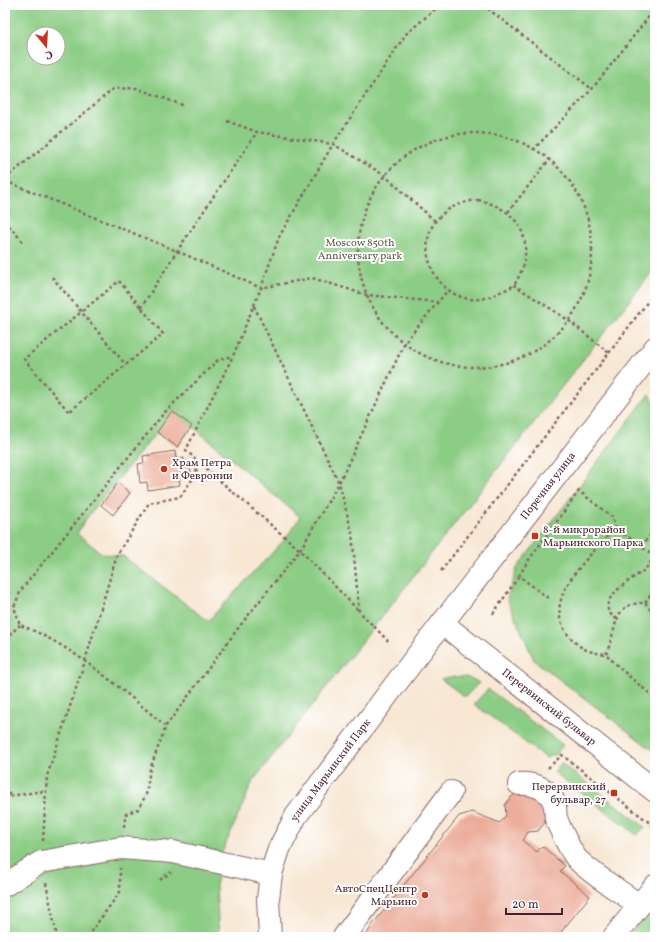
<svg xmlns="http://www.w3.org/2000/svg" width="660" height="942" font-family="Vollkorn,serif">
<rect width="100%" height="100%" fill="#fff"/>
<filter id="ink" filterUnits="userSpaceOnUse"><feTurbulence type="fractalNoise" baseFrequency=".025" numOctaves="2"/><feDisplacementMap in="SourceGraphic" scale="8" xChannelSelector="R" yChannelSelector="G"/><feConvolveMatrix kernelMatrix="1 2 1 2 8 2 1 2 1" color-interpolation-filters="sRGB"/></filter>
<filter id="wash" filterUnits="userSpaceOnUse"><feTurbulence type="fractalNoise" baseFrequency=".012" numOctaves="4" result="noise"/><feDisplacementMap in="SourceGraphic" scale="16" xChannelSelector="R" yChannelSelector="G"/><feGaussianBlur stdDeviation="0.9" result="paint"/><feColorMatrix in="noise" values="0 0 0 0 0 0 0 0 0 0 0 0 0 0 0 0 0 1.4 0 .05"/><feComposite in="paint" operator="in"/></filter>
<g filter="url(#wash)">
<rect width="100%" height="100%" fill="#f7e7d3"/>
<g fill="#8ccd85" stroke="#6b7658" fill-rule="evenodd">
<path d="M 5,5 L 655,5 L 655,268 L 253,781 L 218,862 L 216,885 L 219,937 L 5,937 ZM 34,34 L 58,34 L 58,58 L 34,58 ZM 192,426 L 300,517 L 286,538 L 208,621 L 123,556 L 103,554 L 77,534 L 85,520 L 157,432 L 177,447 Z"/>
<polygon points="649,394 655,403 655,752 534,660 507,599 517,568"/>
<path d="M 449,677 C 460,676 470,676 479,683 L 465,697 L 441,679 Z"/>
<polygon points="488,689 563,745 556,754 546,758 474,704"/>
<polygon points="561,763 645,827 637,835 554,772"/>
<polygon points="655,901 655,937 638,937 631,932"/>
</g>
<g id="blocks">
<g fill="#ecae9b">
<polygon points="172,411 192,426 177,447 157,432"/>
<polygon points="175,451 176,459 184,458 184,462 189,461 191,473 186,474 186,477 179,478 180,485 148,490 147,482 140,483 138,464 144,463 143,456"/>
<polygon points="118,483 130,493 113,515 101,505"/>
<polygon points="522,790 533,791 549,808 546,821 538,831 528,832 523,841 537,852 542,846 565,866 560,871 590,896 557,937 365,937 373,924 459,816 472,812 500,823 506,815 505,805 511,797"/>
</g>
</g>
</g>
<g filter="url(#ink)">
<use href="#blocks" fill-opacity="0" stroke="#876566" stroke-width="1"/>
<g fill="none" stroke-linecap="round" stroke-linejoin="round">
<defs>
<g id="minor">
<path id="s1" d="M 442,623 L 655,791"/>
<path d="M 519,784 C 532,783 550,788 554,803 C 556,807 555,813 556,818 C 559,827 572,855 579,861 C 597,878 620,891 639,905"/>
<polyline points="5,885 41,862 121,848 173,852 271,874"/>
<polyline points="344,937 451,792"/>
<polyline points="614,937 655,886"/>
</g>
<g id="major">
<path id="s2" d="M 270,937 L 268,899 L 271,874 L 279,849 L 296,816 L 413,661 L 655,348"/>
</g>
</defs>
<use href="#minor" stroke="#876566" stroke-width="24"/>
<use href="#major" stroke="#876566" stroke-width="24"/>
<g stroke="#876566" stroke-width="2.5" stroke-dasharray="3 3" stroke-linecap="butt">
<polyline points="483,5 592,89"/>
<polyline points="227,121 257,132 333,144 384,175 435,221"/>
<circle cx="475" cy="250" r="117"/>
<polyline points="533,150 592,89 655,9"/>
<polyline points="5,179 113,89 136,88 185,106"/>
<polyline points="5,181 177,251 261,288 312,278 367,295 437,302"/>
<path d="M 478,200 C 510,207 531,228 524,262 C 523,269 519,276 516,282 C 513,288 504,290 498,293 C 434,327 387,211 478,200 Z"/>
<polyline points="508,212 549,160"/>
<polyline points="5,221 23,242"/>
<polyline points="52,277 126,365"/>
<polygon points="119,281 163,334 69,412 24,359"/>
<polyline points="254,306 339,483 352,533 359,611 388,641"/>
<polyline points="141,308 177,251 257,132"/>
<polyline points="609,353 655,292"/>
<polyline points="197,461 300,550 359,611"/>
<path d="M 615,527 C 593,556 537,597 569,636 C 580,649 590,653 606,654 C 621,670 638,684 655,698"/>
<polyline points="641,546 655,530"/>
<polyline points="441,571 609,353 568,320 514,285"/>
<polyline points="548,598 519,576 528,561 579,491 612,517 615,527 655,557"/>
<polyline points="645,603 655,615"/>
<polyline points="493,614 519,576"/>
<path d="M 617,619 C 589,603 631,580 643,571 C 648,567 651,561 655,556"/>
<polyline points="5,639 20,625"/>
<path d="M 606,654 C 618,629 611,602 645,603 L 655,589"/>
<path d="M 166,726 C 120,689 75,646 20,625 L 14,607 L 21,590 L 164,413 L 218,360 L 232,356"/>
<polyline points="548,768 562,755 655,827 653,848"/>
<polyline points="5,788 11,797"/>
<polyline points="5,799 16,795 45,791"/>
<polyline points="124,827 126,814 138,809 146,795 150,769 166,726 239,627 300,550 339,483 405,342 448,290"/>
<polyline points="43,841 47,776 85,661 117,555 149,503 180,497 196,474 197,461 186,450 233,356 261,288 279,237 333,144 406,34 440,5"/>
<polyline points="160,880 171,872"/>
<polyline points="46,883 57,937"/>
<polyline points="87,937 120,892 120,868"/>
</g>
<use href="#minor" stroke="#fff" stroke-width="22"/>
<use href="#major" stroke="#fff" stroke-width="22"/>
</g>
</g>
<g fill="#c8321e" stroke="#fff" stroke-width="1.5">
<circle cx="164" cy="469" r="4"/>
<rect x="531" y="532" width="8" height="8" rx="2"/>
<rect x="610" y="789" width="8" height="8" rx="2"/>
<circle cx="425" cy="895" r="4"/>
</g>
<g text-anchor="middle" dominant-baseline="central" stroke-width="4" stroke-linejoin="round" paint-order="stroke">
<g font-size="11" fill="#615c4a" stroke="#fff">
<text x="360" y="243">Moscow 850th<tspan x="360" dy="13">Anniversary park</tspan></text>
</g>
<g font-size="11" fill="#4a1f2b" stroke="#fff" text-anchor="start">
<text x="172" y="463">Храм Петра<tspan x="172" dy="13">и Февронии</tspan></text>
<text x="543" y="530">8-й микрорайон<tspan x="543" dy="13">Марьинского Парка</tspan></text>
<text x="606" y="787" text-anchor="end">Перервинский<tspan x="606" dy="13">бульвар, 27</tspan></text>
<text x="417" y="889" text-anchor="end">АвтоСпецЦентр<tspan x="417" dy="13">Марьино</tspan></text>
</g>
<g font-size="11" fill="#4a1f2b" stroke="#fff">
<text stroke="none"><textPath href="#s2" startOffset="542">Поречная улица</textPath></text>
<text stroke="none"><textPath href="#s1" startOffset="136">Перервинский бульвар</textPath></text>
<text stroke="none"><textPath href="#s2" startOffset="184">улица Марьинский Парк</textPath></text>
</g>
</g>
<rect width="660" height="942" fill="none" stroke="#fff" stroke-width="20"/>
<g transform="translate(46 46) rotate(162)"><circle r="19" fill="#ffffff" stroke="#b7a5aa"/>
<path d="M0-3L7 15L0 10L-7 15Z" fill="#c8321e"/>
<text y="-6" font-size="11" font-weight="bold" text-anchor="middle" fill="#4a1f2b">С</text>
</g>
<path d="M506 908v6h56v-6" fill="none" stroke="#4a1f2b" stroke-width="2"/>
<text x="512" y="908" font-size="12" fill="#4a1f2b" stroke="#ffffff" stroke-width="3" paint-order="stroke">20 m</text>
</svg>
